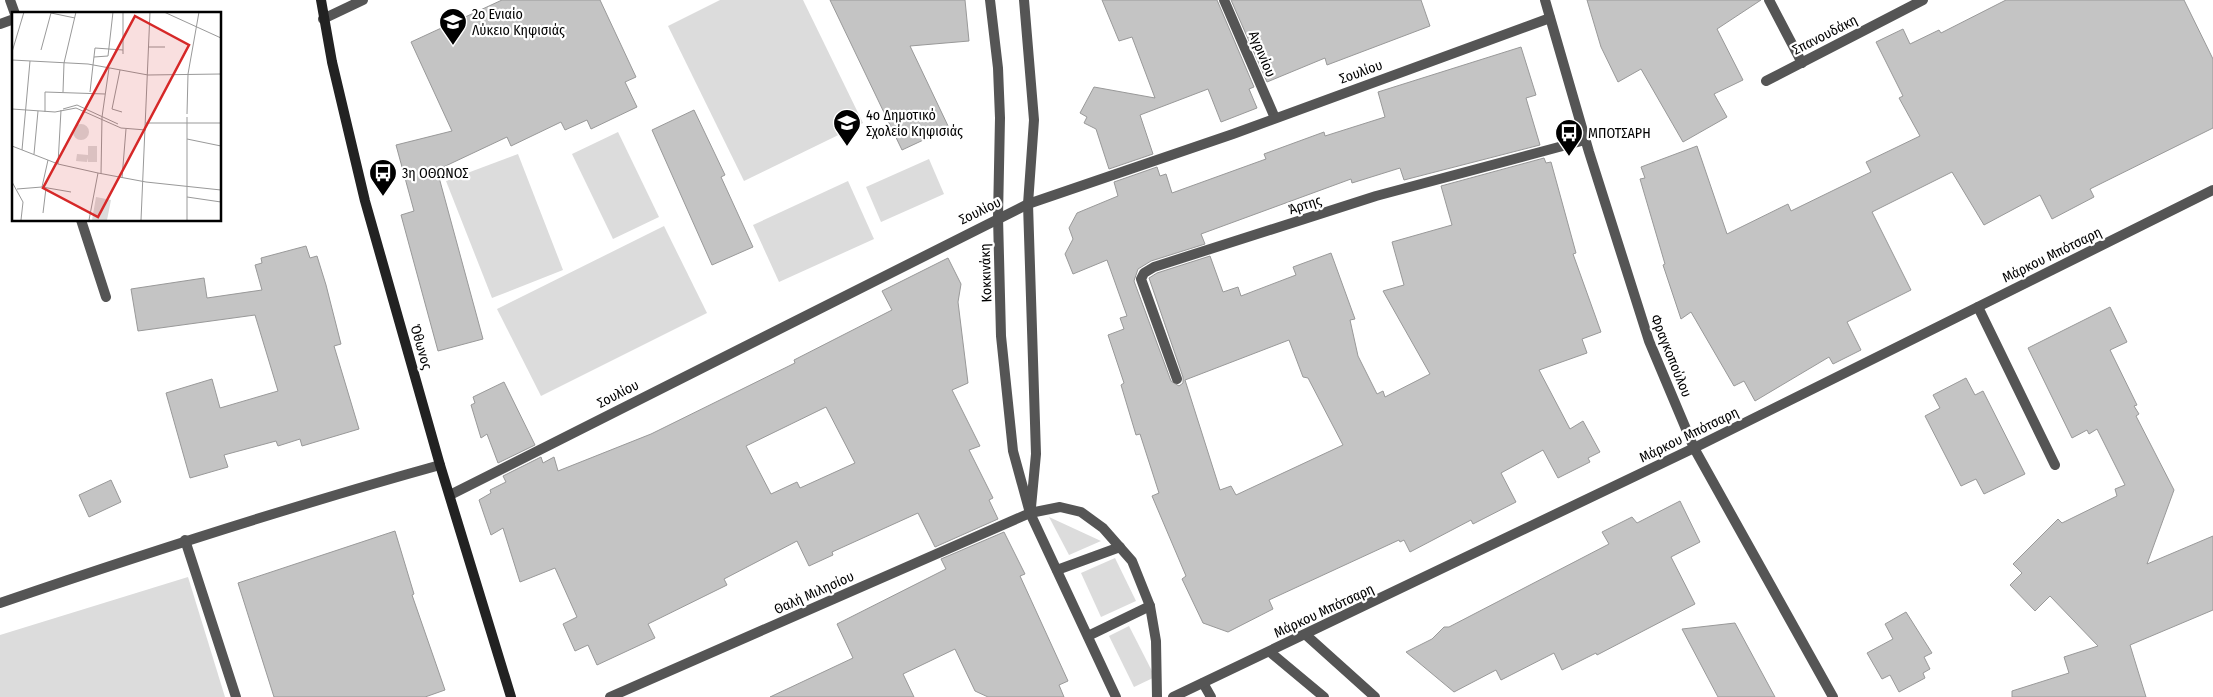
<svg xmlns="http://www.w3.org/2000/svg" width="2213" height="697" font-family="'Fira Sans Condensed',sans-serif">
<rect width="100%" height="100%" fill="#fff"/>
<g fill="#dcdcdc">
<polygon points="720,0 803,0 863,123 744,181 668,26"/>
<polygon points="618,132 659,217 613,239 572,154"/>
<polygon points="518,154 563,270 492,298 446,181"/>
<polygon points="929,159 944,194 881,222 866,187"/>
<polygon points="848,181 874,239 779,282 753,225"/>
<polygon points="664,226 707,313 541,396 497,309"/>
<polygon points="1049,517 1101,541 1069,555"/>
<polygon points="1115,558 1136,601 1101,617 1081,573"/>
<polygon points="188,577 225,697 0,697 0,635"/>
<polygon points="1129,626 1155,677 1134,687 1109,636"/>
</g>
<g fill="#c4c4c4" stroke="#999" fill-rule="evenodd">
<polygon points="502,0 600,0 636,77 625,82 637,107 591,129 587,120 565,130 561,122 511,146 507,137 437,170 483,339 438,351 401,215 414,211 396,145 452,131 411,42"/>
<polygon points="830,0 965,0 969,41 910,46 949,128 902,150"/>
<polygon points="1102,0 1217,0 1254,87 1249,89 1257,108 1221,122 1208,89 1140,115 1153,154 1109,169 1096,129 1084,123 1087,117 1080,113 1094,87 1155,98 1132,37 1119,41"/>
<polygon points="1231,0 1421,0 1430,26 1327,65 1325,58 1267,82"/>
<polygon points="1587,0 1761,0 1717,29 1743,80 1714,94 1727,117 1683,142 1641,69 1618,82 1601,47"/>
<polygon points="2006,0 2184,0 2213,59 2213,128 2090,189 2094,197 2052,219 2040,195 1984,225 1952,172 1872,212 1911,290 1847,322 1861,350 1833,364 1829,357 1755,401 1744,381 1734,386 1691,312 1681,319 1663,265 1665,264 1640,179 1645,178 1641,167 1697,146 1727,234 1788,204 1791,211 1871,172 1866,162 1920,136 1899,98 1903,96 1876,42 1903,29 1910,44 1939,30 1941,33"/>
<path d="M 1521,47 L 1536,95 L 1526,98 L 1540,145 L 1404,180 L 1400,168 L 1352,183 L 1351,179 L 1201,234 L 1205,244 L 1151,261 L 1138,269 L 1134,281 L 1171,381 L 1179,386 L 1183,383 L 1183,377 L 1149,278 L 1157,273 L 1210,256 L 1223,292 L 1238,287 L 1241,296 L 1296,275 L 1293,267 L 1331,253 L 1355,319 L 1350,320 L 1358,356 L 1377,394 L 1383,391 L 1385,397 L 1430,374 L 1383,291 L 1404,285 L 1392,242 L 1452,225 L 1441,186 L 1544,158 L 1546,163 L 1551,162 L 1576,253 L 1573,254 L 1601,332 L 1582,339 L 1587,353 L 1539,370 L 1570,429 L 1583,421 L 1600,452 L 1588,458 L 1590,462 L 1558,478 L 1543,450 L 1501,473 L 1516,502 L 1473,524 L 1471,520 L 1410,552 L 1404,540 L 1400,542 L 1399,540 L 1269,600 L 1273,609 L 1228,632 L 1203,623 L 1182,579 L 1186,576 L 1152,496 L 1159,493 L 1140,434 L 1136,435 L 1121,385 L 1124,383 L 1108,335 L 1124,329 L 1120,318 L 1127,316 L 1107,260 L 1073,274 L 1065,254 L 1073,239 L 1069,228 L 1077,213 L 1118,196 L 1114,182 L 1157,167 L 1160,176 L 1166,174 L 1172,193 L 1266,159 L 1264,154 L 1324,132 L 1325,136 L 1385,117 L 1378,92 ZM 1289,340 L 1303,377 L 1308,378 L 1343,445 L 1236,495 L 1231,486 L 1220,490 L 1185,380 Z"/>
<polygon points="694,110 725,175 721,177 753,247 712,265 652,130"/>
<polygon points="306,246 310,258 317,256 326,285 341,344 334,346 359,429 302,446 300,439 278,446 276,441 224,455 228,467 190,478 166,393 212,379 220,408 278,391 255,315 138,331 131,289 204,278 207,298 262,290 255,265 262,263 261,258"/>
<path d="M 948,258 L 961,284 L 958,302 L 968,383 L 952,390 L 980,446 L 969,450 L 993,498 L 989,500 L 998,519 L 935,547 L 918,513 L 832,552 L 833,555 L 809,566 L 797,541 L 724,579 L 727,585 L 648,624 L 655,638 L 597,665 L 588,645 L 575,651 L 563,624 L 577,617 L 555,568 L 520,582 L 503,528 L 491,535 L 479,500 L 491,493 L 490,490 L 506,482 L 503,476 L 541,457 L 543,463 L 554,457 L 558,471 L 651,434 L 795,363 L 794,360 L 892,310 L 882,291 ZM 826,407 L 855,463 L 800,488 L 797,482 L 771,494 L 746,446 Z"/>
<polygon points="2110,307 2127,342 2110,350 2137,405 2134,406 2139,414 2136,416 2174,490 2147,564 2213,536 2213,610 2130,645 2146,697 2012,697 2012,691 2069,673 2064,657 2098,646 2050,596 2035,611 2010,585 2022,573 2013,564 2058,519 2062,523 2117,496 2115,489 2125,485 2097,429 2089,434 2087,430 2072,438 2028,348"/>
<polygon points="1966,378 1975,395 1983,391 2025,474 1984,494 1976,479 1961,486 1925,416 1940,408 1933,395"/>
<polygon points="504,382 535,445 498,463 487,434 481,438 471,405 475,403 473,397"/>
<polygon points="111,480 121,502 89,517 79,495"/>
<polygon points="1680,501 1700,542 1671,557 1695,604 1597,655 1596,653 1562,670 1554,653 1501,680 1496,670 1454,692 1406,652 1432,639 1444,627 1449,627 1609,544 1602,532 1632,517 1637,523"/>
<polygon points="395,531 414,594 412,595 445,690 425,697 274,697 238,583"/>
<polygon points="1004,532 1025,574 1020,576 1068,681 1059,685 1064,697 988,697 975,691 955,649 903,674 914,697 770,697 853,658 837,624 946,569 941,559"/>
<polygon points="1906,612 1932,653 1924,657 1930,669 1923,673 1925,678 1899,692 1890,675 1882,679 1867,653 1893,639 1885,624"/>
<polygon points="1735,623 1775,697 1718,697 1682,629"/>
</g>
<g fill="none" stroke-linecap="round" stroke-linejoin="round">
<g stroke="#555" stroke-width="10">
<polyline points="10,0 15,14"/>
<polyline points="990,0 998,68 1000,118 998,217 1001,336 1013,451 1030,513 1116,697"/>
<polyline points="1024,0 1034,120 1028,204 1036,454 1031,507"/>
<polyline points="1224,0 1275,118"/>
<polyline points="1545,0 1589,152 1649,341 1694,448 1833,697"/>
<polyline points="1769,0 1802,63"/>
<polyline points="323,19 363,0"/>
<polyline points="0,24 14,19"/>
<polyline points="1766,81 1923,0"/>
<polyline points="81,220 106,297"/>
<polyline points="1978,307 2055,465"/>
<polyline points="1177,379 1141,279 1144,273 1154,267 1376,196 1585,140"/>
<polyline points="450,495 1028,204 1233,134 1550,18"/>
<polyline points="185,540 236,697"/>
<polyline points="1057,570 1120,547"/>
<path d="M 0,603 C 146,553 292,506 440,465"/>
<polyline points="1306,635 1375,697"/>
<polyline points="1088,636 1150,606"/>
<polyline points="1270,652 1324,697"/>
<polyline points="1203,683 1211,697"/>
<polyline points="610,697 1030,513 1060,507 1081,512 1103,528 1132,561 1150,606 1156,641 1157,697"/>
<polyline points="1173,697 1694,448 2213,190"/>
</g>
<polyline stroke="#222" stroke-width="10" points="321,0 332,62 365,201 440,465 511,697"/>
</g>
<defs>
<symbol id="school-pin" viewBox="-11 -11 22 30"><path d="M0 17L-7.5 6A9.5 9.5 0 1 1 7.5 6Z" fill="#000" stroke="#fff"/><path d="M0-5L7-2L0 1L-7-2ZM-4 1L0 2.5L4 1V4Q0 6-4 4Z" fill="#fff"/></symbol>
<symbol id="bus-pin" viewBox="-11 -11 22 30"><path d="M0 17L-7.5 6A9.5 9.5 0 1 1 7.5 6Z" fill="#000" stroke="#fff"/><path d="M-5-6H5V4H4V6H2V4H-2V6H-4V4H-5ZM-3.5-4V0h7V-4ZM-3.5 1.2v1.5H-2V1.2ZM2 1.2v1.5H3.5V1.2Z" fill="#fff"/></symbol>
</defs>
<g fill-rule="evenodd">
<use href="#school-pin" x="437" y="6" width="32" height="43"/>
<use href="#school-pin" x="831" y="107" width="32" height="43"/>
<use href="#bus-pin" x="1553" y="117" width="32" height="43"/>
<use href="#bus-pin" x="367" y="157" width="32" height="43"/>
</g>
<g text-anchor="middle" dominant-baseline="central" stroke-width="4.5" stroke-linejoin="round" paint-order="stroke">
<g font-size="14" fill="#000" stroke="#fff" text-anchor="start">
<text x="472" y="14">2ο Ενιαίο<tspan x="472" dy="16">Λύκειο Κηφισιάς</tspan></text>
<text x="866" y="115">4ο Δημοτικό<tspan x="866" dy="16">Σχολείο Κηφισιάς</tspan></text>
<text x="1588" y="133">ΜΠΟΤΣΑΡΗ</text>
<text x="402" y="173">3η ΟΘΩΝΟΣ</text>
</g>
<g font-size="14" fill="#000" stroke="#fff">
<text transform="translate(1825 35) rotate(-27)">Σπανουδάκη</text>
<text transform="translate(1262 54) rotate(67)">Αγρινίου</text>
<text transform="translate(1361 72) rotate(-20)">Σουλίου</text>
<text transform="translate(1305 205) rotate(-18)">Άρτης</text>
<text transform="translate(980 211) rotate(-26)">Σουλίου</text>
<text transform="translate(2052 255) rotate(-26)">Μάρκου Μπότσαρη</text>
<text transform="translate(986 273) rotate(-92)">Κοκκινάκη</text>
<text transform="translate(421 347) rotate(74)">Όθωνος</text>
<text transform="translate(1671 356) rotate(68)">Φραγκοπούλου</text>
<text transform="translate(618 394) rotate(-27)">Σουλίου</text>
<text transform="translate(1689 435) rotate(-26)">Μάρκου Μπότσαρη</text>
<text transform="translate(814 593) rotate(-24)">Θαλή Μιλησίου</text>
<text transform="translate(1324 611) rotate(-25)">Μάρκου Μπότσαρη</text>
</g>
</g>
<g transform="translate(12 12)">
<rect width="209" height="209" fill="#fff"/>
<path d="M61 120a8 8 0 1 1 16 0a8 8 0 1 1-16 0ZM 76,134 L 85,134 L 85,150 L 76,150 L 76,146 L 75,150 L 64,149 L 65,142 L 76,143 ZM 84,185 L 99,188 L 95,208 L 80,208 Z" fill="#dcdcdc"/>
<path fill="none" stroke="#999" stroke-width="1" d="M 152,0 L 209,26M 39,1 L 63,6M 137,35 L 153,35M 29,38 L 39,1M 0,40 L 12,0M 111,42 L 111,0M 82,45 L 96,44 L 101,0M 0,48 L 76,52 L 136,63 L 209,62M 81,53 L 83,36 L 111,38M 108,58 L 100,97 L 110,100M 51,80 L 52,51 L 64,0M 78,80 L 81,53M 0,97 L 43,100 L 64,96 L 109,116 L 134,118M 51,97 L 65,93 L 106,112M 33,100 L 33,80 L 93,82M 175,102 L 176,62 L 187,0M 134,111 L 209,111M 175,127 L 209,134M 0,134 L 46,152 L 86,161 L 134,170 L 209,178M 10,138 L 18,49M 22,142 L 26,99M 46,152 L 49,98M 89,162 L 90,105 L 97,56M 110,166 L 114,117M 0,170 L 11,190 L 9,208M 30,175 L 36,148M 5,177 L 30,175 L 59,180M 175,185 L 209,190M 31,201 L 34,176M 77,208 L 86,161M 129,208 L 138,0M 175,208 L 175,105"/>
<path fill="#d62828" fill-opacity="0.15" stroke="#d62828" stroke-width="2.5" d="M 123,4 L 177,33 L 86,205 L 31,176 Z"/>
<rect width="209" height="209" fill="none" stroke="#000" stroke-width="2.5"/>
</g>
</svg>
